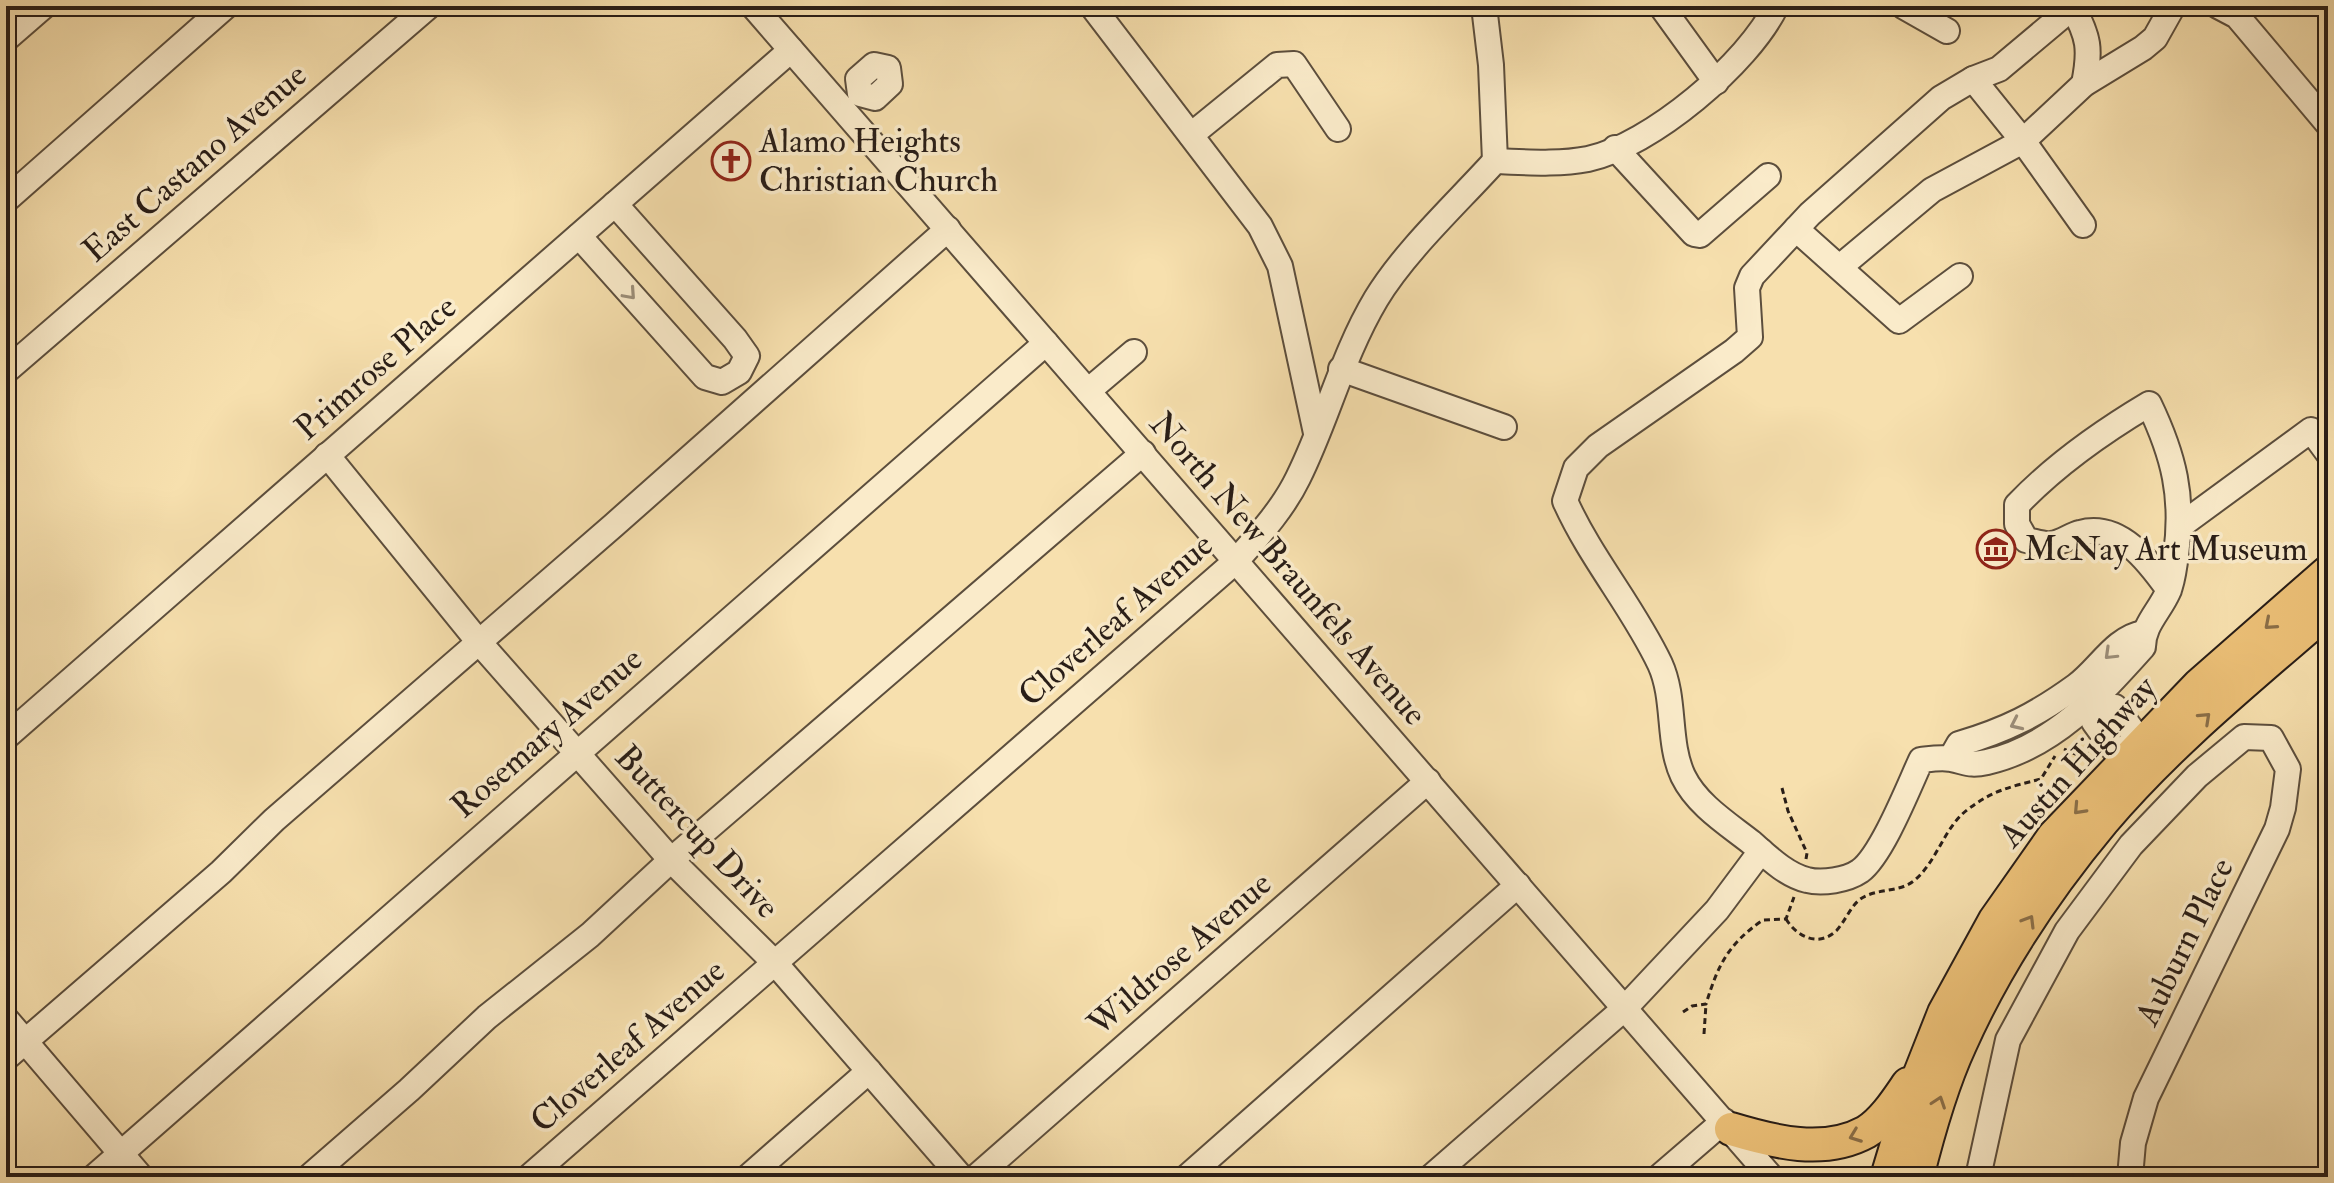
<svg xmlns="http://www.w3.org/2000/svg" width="2334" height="1183" font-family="'IM FELL Double Pica',serif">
<rect width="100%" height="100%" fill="#f7e0ae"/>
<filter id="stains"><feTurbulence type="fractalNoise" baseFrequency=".0025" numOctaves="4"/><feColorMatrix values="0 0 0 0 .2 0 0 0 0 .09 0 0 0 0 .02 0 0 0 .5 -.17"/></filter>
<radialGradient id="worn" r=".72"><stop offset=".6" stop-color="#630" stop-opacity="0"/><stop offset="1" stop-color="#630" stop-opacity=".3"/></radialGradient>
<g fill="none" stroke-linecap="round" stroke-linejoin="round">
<defs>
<g id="minor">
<polyline points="753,6 1771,1177"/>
<polyline points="1092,6 1260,226 1280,266 1316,433"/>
<polyline points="1484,6 1491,65 1495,161"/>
<polyline points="1661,6 1716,82"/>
<polyline points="1903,6 1947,31"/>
<path d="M 2072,6 C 2089,37 2091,49 2084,84"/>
<path d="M 2074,6 L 1999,69 L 1973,79 L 1941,98 L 1810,214 L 1752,276 L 1747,288 L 1750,337 L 1734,351 L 1598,446 L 1576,468 L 1565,501 C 1591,559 1633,607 1660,664 C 1676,699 1667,742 1683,776 C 1697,805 1728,824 1752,843 C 1768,857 1786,875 1807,880 C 1822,884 1847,880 1860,871 C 1882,855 1909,786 1921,760 C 1930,759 1942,757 1951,759 C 1967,762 1969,766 1987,762 C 2053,747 2100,695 2143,647 C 2143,625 2159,612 2168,592 C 2173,581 2174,567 2176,555 C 2184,497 2174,456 2149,404 C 2102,432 2054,466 2017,505 L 2017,524 L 2026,540 C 2033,541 2044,545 2051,544 C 2061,543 2071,535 2080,533 C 2120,522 2149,562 2169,590"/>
<polyline points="2218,6 2237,16 2248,29 2328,124"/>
<polyline points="6,39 44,6"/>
<polygon points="874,65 888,68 890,84 875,98 860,94 858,79"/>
<polyline points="1973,79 2023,141 2083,225"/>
<polyline points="1191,135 1277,65 1294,64 1338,129"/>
<polyline points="1615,148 1694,234 1700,235 1768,176"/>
<polyline points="6,200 226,6"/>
<polyline points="1796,229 1899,321 1960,276"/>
<polyline points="579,236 705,377 722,382 739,372 747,356 735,339 615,204"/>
<polyline points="1841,266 1932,190 2023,141 2084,84 2143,48 2155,38 2173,6"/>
<polyline points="1341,369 1504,427"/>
<polyline points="6,371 429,6"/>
<polyline points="1088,391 1134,352"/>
<polyline points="327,455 478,641 576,752 671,860 775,963 961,1177"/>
<polyline points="2180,526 2311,430 2328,453"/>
<polygon points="2115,707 2135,734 2128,748 2115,751 2094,722 2101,709"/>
<polyline points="6,737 791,50"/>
<path d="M 1951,758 L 1959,744 C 2006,730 2036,715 2076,686 C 2099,669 2115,638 2143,633"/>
<polyline points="6,1019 141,1177"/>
<polyline points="6,1058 221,872 274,820 614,525 948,229"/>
<polyline points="94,1177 1046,343"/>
<polyline points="309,1177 409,1090 487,1017 590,935 671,860 1143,453"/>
<path d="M 529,1177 L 1236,561 C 1259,535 1283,509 1298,478 C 1327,420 1342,356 1376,299 C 1405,251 1457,203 1495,161 C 1525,162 1557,165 1588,159 C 1650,146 1749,63 1776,6"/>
<polyline points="748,1177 869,1071"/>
<polyline points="976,1177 1428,781"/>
<polyline points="1187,1177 1518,885"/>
<polyline points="1431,1177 1625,1008 1717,910 1761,851"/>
<polyline points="1659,1177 1724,1121"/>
<polyline points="1978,1177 2008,1040 2067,931 2131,845 2197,776 2244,737 2271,738 2288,769 2283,808 2277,829 2146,1098 2133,1143 2130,1177"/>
</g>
<g id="major">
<path d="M 1731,1129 C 1774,1142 1824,1155 1866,1132 C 1883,1122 1897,1100 1908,1084"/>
<polyline points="1887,1177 1912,1094 1944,1013 1995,920 2054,836 2199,685 2328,572"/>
<path d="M 1917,1177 C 1928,1133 1941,1086 1960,1045 C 1996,964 2047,888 2103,821 C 2169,743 2251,677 2328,610"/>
</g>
</defs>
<use href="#minor" stroke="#5c4e3d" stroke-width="28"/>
<use href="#major" stroke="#281d17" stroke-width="36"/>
<g stroke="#281d17" stroke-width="3" stroke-dasharray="6 4" stroke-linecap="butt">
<polyline points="2064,749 2075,754 2091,753"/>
<polyline points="1782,788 1788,811 1807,853 1806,859"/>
<path d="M 1786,919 C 1797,937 1819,948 1837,930 C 1845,921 1850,908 1859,900 C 1876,887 1900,894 1916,879 C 1938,859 1944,828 1967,810 C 1993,790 2010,787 2041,779 L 2055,756"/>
<path d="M 1683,1012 L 1692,1006 L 1706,1004 C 1718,965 1728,944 1763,920 L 1786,919 L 1794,897"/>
<polyline points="1704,1034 1706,1004"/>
</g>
<use href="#minor" stroke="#faebca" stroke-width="24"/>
<use href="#major" stroke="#ecc077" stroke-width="32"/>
</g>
<defs><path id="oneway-chevron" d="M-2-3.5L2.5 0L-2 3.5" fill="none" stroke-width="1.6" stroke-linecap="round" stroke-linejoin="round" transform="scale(2)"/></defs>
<g stroke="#9c8e79">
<use href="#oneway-chevron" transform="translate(630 294) rotate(48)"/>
<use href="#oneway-chevron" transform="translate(2110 654) rotate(136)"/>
<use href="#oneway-chevron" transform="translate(2016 724) rotate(155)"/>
</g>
<g stroke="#8a6e47">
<use href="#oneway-chevron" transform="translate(2270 624) rotate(139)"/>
<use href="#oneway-chevron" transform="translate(2205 718) rotate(-43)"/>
<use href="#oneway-chevron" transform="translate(2079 809) rotate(133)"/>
<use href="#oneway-chevron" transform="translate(2029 921) rotate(-59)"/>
<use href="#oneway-chevron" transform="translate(1939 1102) rotate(-71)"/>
<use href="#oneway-chevron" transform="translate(1855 1136) rotate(159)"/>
</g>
<defs>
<symbol id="church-ring" viewBox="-11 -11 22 22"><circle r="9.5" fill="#faebca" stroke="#8f2418" stroke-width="1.5"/><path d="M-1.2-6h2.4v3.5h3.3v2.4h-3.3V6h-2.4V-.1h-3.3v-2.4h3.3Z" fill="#8f2418"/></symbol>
<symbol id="museum-ring" viewBox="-11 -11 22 22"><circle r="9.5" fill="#faebca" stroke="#8f2418" stroke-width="1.5"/><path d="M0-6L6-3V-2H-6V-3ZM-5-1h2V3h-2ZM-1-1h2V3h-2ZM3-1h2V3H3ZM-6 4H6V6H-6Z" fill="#8f2418"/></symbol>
</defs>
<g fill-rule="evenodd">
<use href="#church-ring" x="709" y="139" width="44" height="44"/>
<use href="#museum-ring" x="1974" y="527" width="44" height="44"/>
</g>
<g text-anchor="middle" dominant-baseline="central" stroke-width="7" stroke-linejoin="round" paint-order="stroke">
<g font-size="34" fill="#281d17" stroke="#faebca" text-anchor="start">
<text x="759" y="141">Alamo Heights<tspan x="759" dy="39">Christian Church</tspan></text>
<text x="2024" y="549">McNay Art Museum</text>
</g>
<g font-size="34" fill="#281d17" stroke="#faebca">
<text transform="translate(195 163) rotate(-41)">East Castano Avenue</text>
<text transform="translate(376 368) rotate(-41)">Primrose Place</text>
<text transform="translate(1288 569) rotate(49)">North New Braunfels Avenue</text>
<text transform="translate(1116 620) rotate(-41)">Cloverleaf Avenue</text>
<text transform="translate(547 733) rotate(-41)">Rosemary Avenue</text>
<text transform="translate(2078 762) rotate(-48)">Austin Highway</text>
<text transform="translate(697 832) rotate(47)">Buttercup Drive</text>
<text transform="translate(2185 942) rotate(-64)">Auburn Place</text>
<text transform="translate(1180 954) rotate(-41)">Wildrose Avenue</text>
<text transform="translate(628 1046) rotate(-41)">Cloverleaf Avenue</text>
</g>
</g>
<rect width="2334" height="1183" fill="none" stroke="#f7e0ae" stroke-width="32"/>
<rect x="8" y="8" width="2318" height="1167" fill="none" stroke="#281d17" stroke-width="4"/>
<rect x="16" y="16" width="2302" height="1151" fill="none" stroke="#281d17" stroke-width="2"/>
<rect width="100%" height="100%" filter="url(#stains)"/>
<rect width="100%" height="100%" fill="url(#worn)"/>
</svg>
